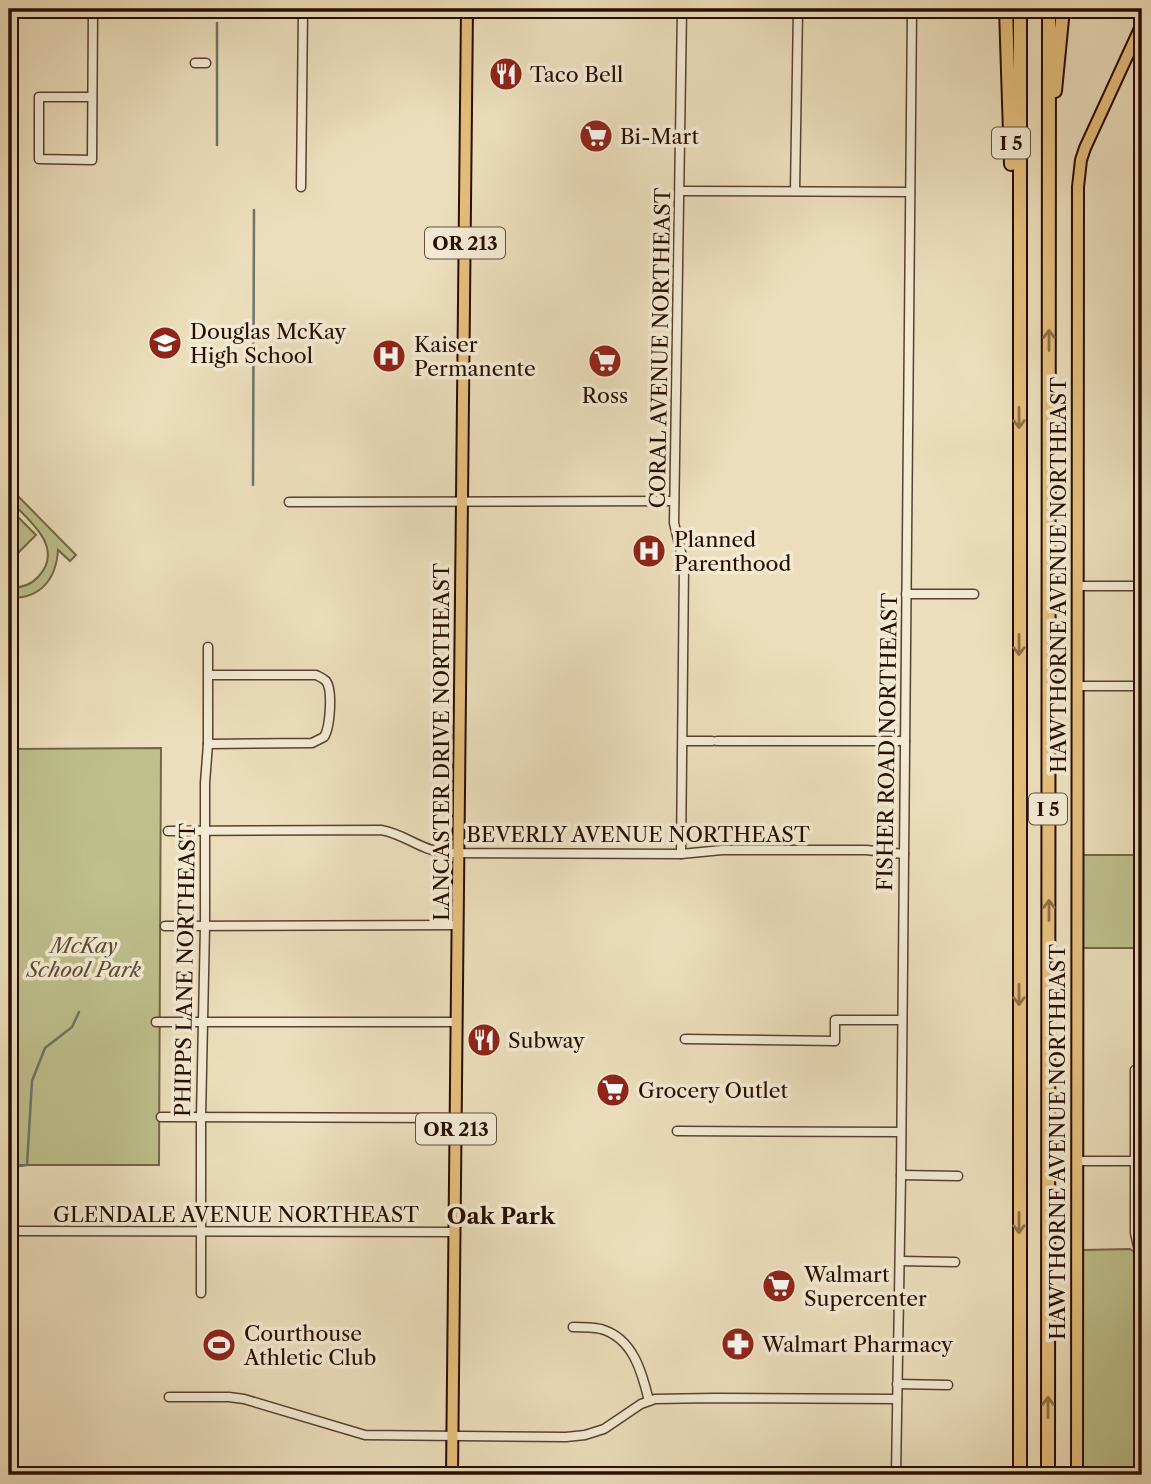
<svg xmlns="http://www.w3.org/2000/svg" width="1151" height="1484" font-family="'Libre Caslon Text',serif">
<rect width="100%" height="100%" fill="#ecdebc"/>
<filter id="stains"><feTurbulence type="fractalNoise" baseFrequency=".00286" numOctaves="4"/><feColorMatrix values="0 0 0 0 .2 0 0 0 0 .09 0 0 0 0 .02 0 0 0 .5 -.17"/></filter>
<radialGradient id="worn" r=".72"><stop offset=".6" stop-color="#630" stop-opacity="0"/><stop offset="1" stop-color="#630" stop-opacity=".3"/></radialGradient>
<g fill="#bec08c" stroke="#736646" stroke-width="2">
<path d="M 9,487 L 76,555 L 70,561 L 58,550 C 56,580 40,599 9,598 L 9,588 C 20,588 31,585 38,577 C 66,548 28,519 9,500 Z"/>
<polygon points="9,508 36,535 9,562"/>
<polygon points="161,748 159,1165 9,1165 9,749"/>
<polygon points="1082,855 1142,855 1142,948 1083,948"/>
<polygon points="1130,1249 1142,1257 1142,1294 1139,1304 1142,1304 1142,1475 1083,1475 1081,1450 1083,1250"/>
</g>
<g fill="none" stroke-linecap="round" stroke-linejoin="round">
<g stroke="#6c766b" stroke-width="2.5">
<polyline points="217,145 217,23"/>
<polyline points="253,485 254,210"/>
<polyline points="9,1246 12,1167 27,1165 32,1081 45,1048 72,1027 79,1012"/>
</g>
<defs>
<g id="minor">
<polyline points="195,63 206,63"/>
<polyline points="92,97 39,97 39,159 92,160 93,9"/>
<polyline points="301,187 303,9"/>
<polyline points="680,191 910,192"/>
<polyline points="795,191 798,9"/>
<polyline points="289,502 674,501"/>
<polyline points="1077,586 1142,586"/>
<polyline points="906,594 974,594"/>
<polyline points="1077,686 1142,686"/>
<polyline points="683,741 712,741"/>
<polyline points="717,741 905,741"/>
<path d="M 208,744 L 312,743 L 324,737 C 330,728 333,690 326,681 C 323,678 320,677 316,675 L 209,675"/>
<path d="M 168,831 L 381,830 C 405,834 420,850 445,853 L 681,854 L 722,850 L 866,850 L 904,854"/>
<polyline points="681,854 684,565 674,523 682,9"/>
<polyline points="165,926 458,925"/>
<polyline points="156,1022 457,1022"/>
<polyline points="685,1039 835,1041 835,1020 902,1020"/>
<polyline points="1135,1070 1135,1233 1138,1246 1142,1250"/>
<polyline points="161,1117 456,1118"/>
<polyline points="677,1131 901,1132"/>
<polyline points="1077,1161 1142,1161"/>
<polyline points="901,1175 958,1176"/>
<polyline points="18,1231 455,1232"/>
<polyline points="900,1261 955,1262"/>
<polyline points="201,1293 201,1117 205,926 205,783 208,744 208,647"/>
<path d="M 573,1327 C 582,1327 592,1327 601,1329 C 633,1338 642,1372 649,1401"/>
<polyline points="897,1384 948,1385"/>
<polyline points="169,1397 229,1397 244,1399 365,1435 566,1437 585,1435 604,1429 641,1404 655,1399 714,1398 897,1399"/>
<polyline points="896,1475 901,1175 912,9"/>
</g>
<g id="major">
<polyline points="452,1475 467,9"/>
<polyline points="1077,1475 1078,187 1081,160 1085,148 1142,24"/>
</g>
<g id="highway">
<polyline points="1006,9 1011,164"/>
<polyline points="1055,91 1063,9"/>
<polyline points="1020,1475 1020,9"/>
<polyline points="1048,1475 1049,9"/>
</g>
</defs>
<use href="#minor" stroke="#594130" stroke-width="11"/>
<use href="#major" stroke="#280d01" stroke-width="14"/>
<use href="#highway" stroke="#280d01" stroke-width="16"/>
<use href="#minor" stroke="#f3ead3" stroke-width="8"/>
<use href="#major" stroke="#e6bf7e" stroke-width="10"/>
<use href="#highway" stroke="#e6bf7e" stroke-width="12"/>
</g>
<defs><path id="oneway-shaft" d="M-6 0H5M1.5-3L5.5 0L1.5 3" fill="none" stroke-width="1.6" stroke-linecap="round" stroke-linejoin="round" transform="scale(1.75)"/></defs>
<g stroke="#906f46">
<use href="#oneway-shaft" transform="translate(1049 340) rotate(-90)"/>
<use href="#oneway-shaft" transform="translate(1019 418) rotate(90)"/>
<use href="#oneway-shaft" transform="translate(1019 645) rotate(90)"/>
<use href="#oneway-shaft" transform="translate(1049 910) rotate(-90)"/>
<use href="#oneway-shaft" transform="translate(1019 995) rotate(90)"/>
<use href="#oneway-shaft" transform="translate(1019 1223) rotate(90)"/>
<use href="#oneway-shaft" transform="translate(1048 1407) rotate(-90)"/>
</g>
<defs>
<symbol id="restaurant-disc" viewBox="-11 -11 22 22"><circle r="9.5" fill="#8f2418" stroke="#f3ead3"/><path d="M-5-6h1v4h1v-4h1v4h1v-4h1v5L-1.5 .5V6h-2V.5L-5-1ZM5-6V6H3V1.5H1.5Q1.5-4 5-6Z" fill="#fff"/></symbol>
<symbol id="supermarket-disc" viewBox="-11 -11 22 22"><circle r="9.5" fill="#8f2418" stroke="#f3ead3"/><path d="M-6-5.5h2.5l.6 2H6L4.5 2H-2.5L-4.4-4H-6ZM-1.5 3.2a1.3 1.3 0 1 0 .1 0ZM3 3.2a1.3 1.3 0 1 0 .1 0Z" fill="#fff"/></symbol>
<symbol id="school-disc" viewBox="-11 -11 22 22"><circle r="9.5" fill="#8f2418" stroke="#f3ead3"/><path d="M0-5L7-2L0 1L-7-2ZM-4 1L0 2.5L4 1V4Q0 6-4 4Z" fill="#fff"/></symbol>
<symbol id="hospital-disc" viewBox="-11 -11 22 22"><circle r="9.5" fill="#8f2418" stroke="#f3ead3"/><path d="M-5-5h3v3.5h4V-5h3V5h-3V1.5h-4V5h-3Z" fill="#fff"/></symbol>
<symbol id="pharmacy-disc" viewBox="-11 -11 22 22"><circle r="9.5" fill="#8f2418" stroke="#f3ead3"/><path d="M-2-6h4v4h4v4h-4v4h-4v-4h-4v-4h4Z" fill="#fff"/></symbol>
<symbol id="stadium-disc" viewBox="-11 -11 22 22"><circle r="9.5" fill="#8f2418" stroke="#f3ead3"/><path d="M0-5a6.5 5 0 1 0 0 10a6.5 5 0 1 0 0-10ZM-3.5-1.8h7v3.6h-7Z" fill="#fff"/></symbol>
</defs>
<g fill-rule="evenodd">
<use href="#restaurant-disc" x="487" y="55" width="38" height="38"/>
<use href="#supermarket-disc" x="577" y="117" width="38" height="38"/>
<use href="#school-disc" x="146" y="324" width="38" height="38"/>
<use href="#hospital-disc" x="370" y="337" width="38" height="38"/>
<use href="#supermarket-disc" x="586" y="342" width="38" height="38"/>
<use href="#hospital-disc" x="630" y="532" width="38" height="38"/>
<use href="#restaurant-disc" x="465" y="1021" width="38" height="38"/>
<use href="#supermarket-disc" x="594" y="1071" width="38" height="38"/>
<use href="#supermarket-disc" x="760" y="1267" width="38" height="38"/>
<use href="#pharmacy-disc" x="719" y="1325" width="38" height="38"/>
<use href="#stadium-disc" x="200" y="1326" width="38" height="38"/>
</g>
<g text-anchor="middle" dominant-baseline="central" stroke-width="7" stroke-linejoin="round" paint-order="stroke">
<g fill="#f3ead3" stroke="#654f40" stroke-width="2">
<rect x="992" y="127.5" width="38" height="31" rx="5"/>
<rect x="425" y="227.5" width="80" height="31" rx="5"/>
<rect x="1029" y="793.5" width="38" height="31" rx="5"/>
<rect x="416" y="1113.5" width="80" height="31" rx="5"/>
</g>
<g font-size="19" font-weight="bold" fill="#280d01">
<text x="1011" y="143">I 5</text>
<text x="465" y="243">OR 213</text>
<text x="1048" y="809">I 5</text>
<text x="456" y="1129">OR 213</text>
</g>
<g font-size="21" fill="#280d01" stroke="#f3ead3" text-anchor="start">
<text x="530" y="74">Taco Bell</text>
<text x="620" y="136">Bi-Mart</text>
<text x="190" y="331">Douglas McKay<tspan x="190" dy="24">High School</tspan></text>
<text x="414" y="344">Kaiser<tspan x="414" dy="24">Permanente</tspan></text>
<text x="605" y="395" text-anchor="middle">Ross</text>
<text x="674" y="539">Planned<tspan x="674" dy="24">Parenthood</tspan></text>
<text x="508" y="1040">Subway</text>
<text x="638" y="1090">Grocery Outlet</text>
<text x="804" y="1274">Walmart<tspan x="804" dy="24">Supercenter</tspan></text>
<text x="244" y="1333">Courthouse<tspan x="244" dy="24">Athletic Club</tspan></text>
<text x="762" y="1344">Walmart Pharmacy</text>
</g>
<g font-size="21" fill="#280d01" stroke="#f3ead3">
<text transform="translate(660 348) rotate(-89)">CORAL AVENUE NORTHEAST</text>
<text transform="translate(1058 575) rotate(-90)">HAWTHORNE AVENUE NORTHEAST</text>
<text transform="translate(441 742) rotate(-90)">LANCASTER DRIVE NORTHEAST</text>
<text transform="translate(887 742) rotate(-89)">FISHER ROAD NORTHEAST</text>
<text x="638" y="834">BEVERLY AVENUE NORTHEAST</text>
<text transform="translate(185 970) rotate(-89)">PHIPPS LANE NORTHEAST</text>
<text transform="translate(1057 1142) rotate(-90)">HAWTHORNE AVENUE NORTHEAST</text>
<text x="236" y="1214">GLENDALE AVENUE NORTHEAST</text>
</g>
<g font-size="21" font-style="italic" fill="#5c4c32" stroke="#f3ead3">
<text x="84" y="945">McKay<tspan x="84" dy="24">School Park</tspan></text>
</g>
<g font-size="23" font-weight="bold" fill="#280d01" stroke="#f3ead3">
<text x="501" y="1216">Oak Park</text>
</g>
</g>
<rect width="1151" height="1484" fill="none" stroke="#ecdebc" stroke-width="35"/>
<rect x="10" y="10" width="1130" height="1463" fill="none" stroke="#280d01" stroke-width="3.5"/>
<rect x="18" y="18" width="1116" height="1449" fill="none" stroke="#280d01" stroke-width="2"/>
<rect width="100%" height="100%" filter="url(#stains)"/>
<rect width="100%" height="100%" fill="url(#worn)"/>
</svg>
